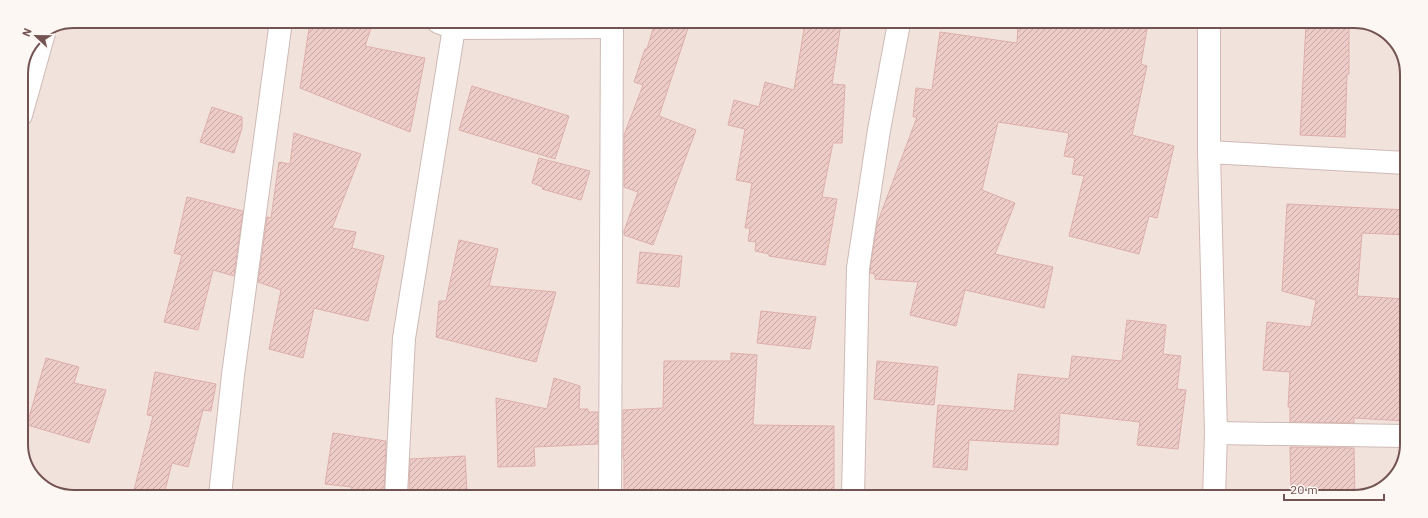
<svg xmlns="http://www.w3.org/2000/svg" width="1428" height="518" font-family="'IBM Plex Sans',sans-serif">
<defs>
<pattern id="building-hatch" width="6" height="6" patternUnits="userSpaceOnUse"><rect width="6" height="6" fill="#edccc8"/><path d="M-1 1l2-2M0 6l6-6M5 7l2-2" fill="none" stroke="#c5a8a5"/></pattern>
</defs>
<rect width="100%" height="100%" fill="#fbf2ed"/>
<polygon fill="#f2e2dc" points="74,21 1371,24 1396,42 1407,70 1404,461 1386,486 1354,497 57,494 32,476 21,448 21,71 37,36"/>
<g fill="url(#building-hatch)" stroke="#deafaa">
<polygon points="310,22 373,22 365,46 425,58 410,132 300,88"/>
<polygon points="655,22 690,22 659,116 696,130 653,245 624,235 624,231 638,192 624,187 624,135 643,85 634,82 645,49 647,49"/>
<polygon points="805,23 841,23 832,84 845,85 842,143 833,143 822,197 837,199 825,265 769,256 769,254 755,251 756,242 748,241 750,228 745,228 752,183 736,180 745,129 728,125 734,100 759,107 765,82 794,90"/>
<polygon points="1018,23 1148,23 1141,64 1147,66 1132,135 1174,146 1157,218 1149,216 1139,254 1069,236 1084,176 1072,174 1075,158 1064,156 1069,133 998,122 982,190 1015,203 995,254 1053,267 1044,308 965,290 956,326 910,315 918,282 875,279 875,274 870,273 870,269 877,224 917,117 913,117 916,88 932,90 940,32 1017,43"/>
<polygon points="1306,24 1349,24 1349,74 1347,74 1345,137 1300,135"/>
<polygon points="472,86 569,116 555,159 459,130"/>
<polygon points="212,107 242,117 242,128 234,153 200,142"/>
<polygon points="294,133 361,154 332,228 356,232 352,248 384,256 368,321 314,308 303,358 269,349 281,290 258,282 267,217 271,218 279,162 290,164"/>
<polygon points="539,158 590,171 581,200 542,189 543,187 532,183"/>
<polygon points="187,197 243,211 234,276 213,270 198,330 164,322 182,255 174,253"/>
<polygon points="1287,204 1406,210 1406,235 1362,233 1357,296 1405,299 1405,421 1354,418 1354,423 1290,422 1290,407 1288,407 1290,372 1263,370 1267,322 1311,327 1316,300 1282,291"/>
<polygon points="459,240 498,249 489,286 556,292 536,362 436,337 439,301 446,301"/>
<polygon points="640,252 682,256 679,287 637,283"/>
<polygon points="761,311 816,317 810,349 757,343"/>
<polygon points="1127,320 1166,325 1163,354 1181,356 1177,389 1186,390 1178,449 1137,445 1140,422 1060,413 1058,445 969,440 967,470 933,467 938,405 1014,411 1018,374 1069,379 1072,356 1122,361"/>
<polygon points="731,353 757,355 753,425 834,426 834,496 777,496 778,494 706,493 706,496 624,495 624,459 623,458 623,410 663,408 664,361 731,361"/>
<polygon points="46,358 79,367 74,383 106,390 89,443 27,425"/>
<polygon points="877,361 938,367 934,405 874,399"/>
<polygon points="155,372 216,384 211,411 203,410 188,467 172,463 164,494 133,494 153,416 147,415"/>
<polygon points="554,378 580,386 579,409 588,409 588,412 598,412 598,444 534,447 535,466 498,467 496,398 547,409"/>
<polygon points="333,433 386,441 384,495 350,495 352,487 325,484"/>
<polygon points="1290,447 1354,448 1355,497 1291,497"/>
<polygon points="465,456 467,492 409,495 410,459"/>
</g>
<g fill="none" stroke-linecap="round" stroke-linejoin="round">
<defs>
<g id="street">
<polyline points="438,22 454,28 611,27"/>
<polyline points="21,115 44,33"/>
<polyline points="1209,152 1406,163"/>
<polyline points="1216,433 1404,436"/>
<polyline points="220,495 233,375 281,21"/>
<polyline points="396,495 404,338 454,28"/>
<polyline points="610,495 612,22"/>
<polyline points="853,496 858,268 879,130 899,23"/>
</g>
<polyline id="secondary" points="1209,23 1209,152 1216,433 1214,497"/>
</defs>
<use href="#street" stroke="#cebab6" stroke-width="24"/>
<use href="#secondary" stroke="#d1b9b4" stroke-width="24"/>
<use href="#street" stroke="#fff" stroke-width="22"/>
<use href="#secondary" stroke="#fff" stroke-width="22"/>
</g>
<path d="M0 0H1428V518H0ZM74 28H1354A46 46 0 0 1 1400 74V444A46 46 0 0 1 1354 490H74A46 46 0 0 1 28 444V74A46 46 0 0 1 74 28Z" fill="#fdf7f3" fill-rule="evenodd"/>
<path fill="none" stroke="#745452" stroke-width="2" d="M74 28H1354A46 46 0 0 1 1400 74V444A46 46 0 0 1 1354 490H74A46 46 0 0 1 28 444V74A46 46 0 0 1 74 28Z"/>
<g transform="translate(36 36) rotate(292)" stroke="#fdf7f3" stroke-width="3" paint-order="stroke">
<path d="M0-3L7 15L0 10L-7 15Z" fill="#745452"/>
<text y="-6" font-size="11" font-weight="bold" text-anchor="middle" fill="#745452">N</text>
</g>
<path d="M1284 494v6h100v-6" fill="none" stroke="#745452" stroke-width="2"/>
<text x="1290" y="494" font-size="12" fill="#745452" stroke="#fdf7f3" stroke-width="3" paint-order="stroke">20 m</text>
</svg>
